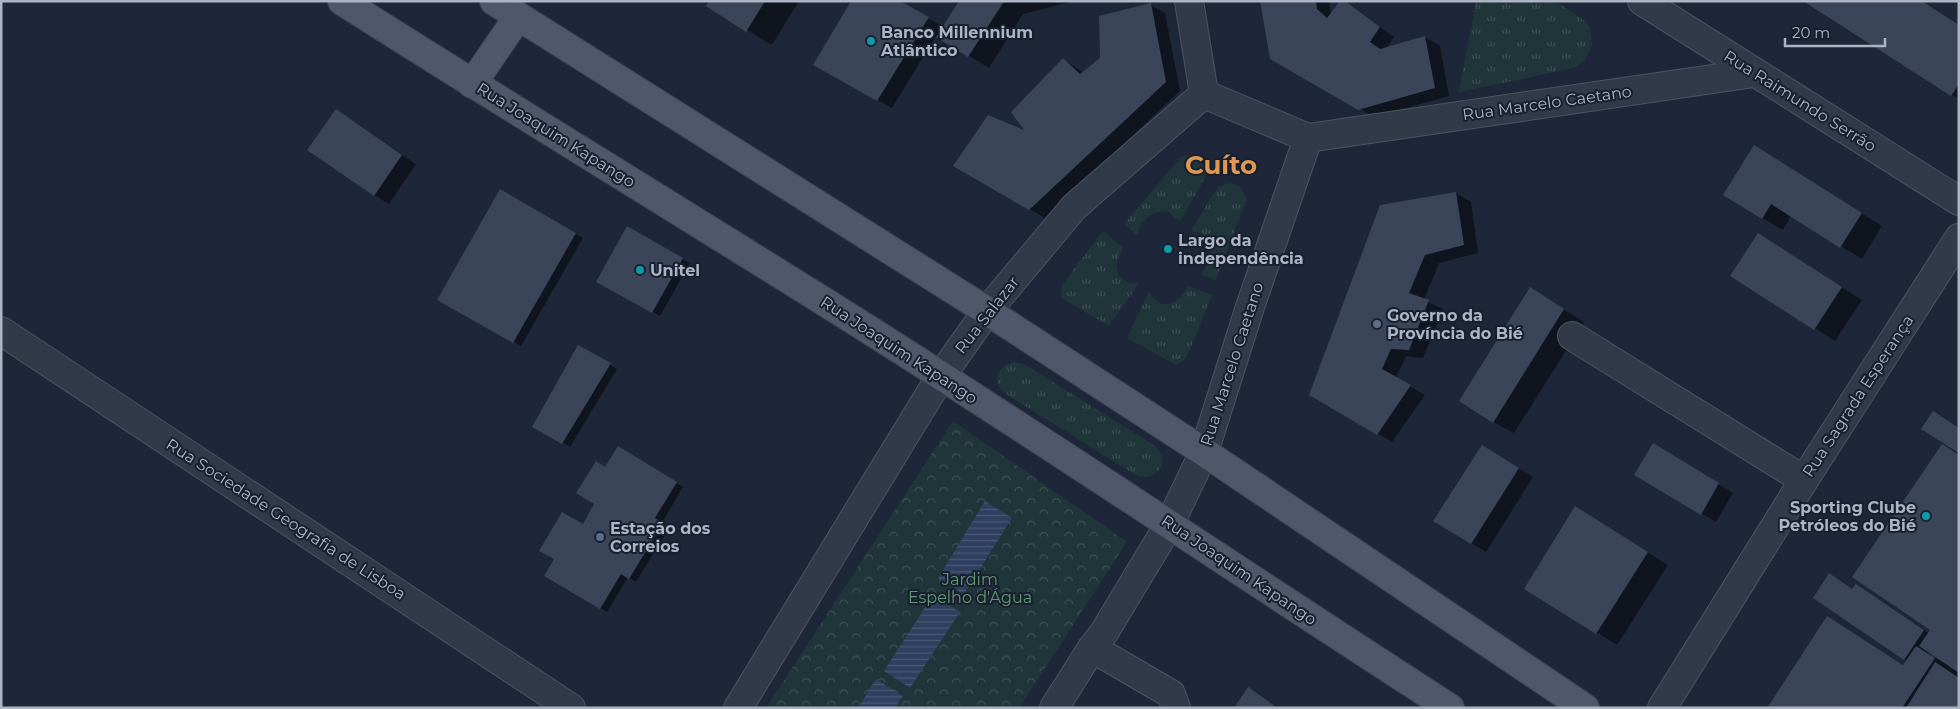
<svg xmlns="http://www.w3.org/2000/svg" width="1960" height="709" font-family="Montserrat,sans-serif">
<defs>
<pattern id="grass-tufts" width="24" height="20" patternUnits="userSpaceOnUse" patternTransform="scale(1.25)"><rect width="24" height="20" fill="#20353a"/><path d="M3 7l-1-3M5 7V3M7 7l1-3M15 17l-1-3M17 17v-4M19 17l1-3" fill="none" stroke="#3e5055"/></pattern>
<pattern id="park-crowns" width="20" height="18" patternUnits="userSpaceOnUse" patternTransform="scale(1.25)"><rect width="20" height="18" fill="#20353a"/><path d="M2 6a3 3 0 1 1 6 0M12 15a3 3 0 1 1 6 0" fill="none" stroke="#3e5055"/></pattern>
<pattern id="water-rules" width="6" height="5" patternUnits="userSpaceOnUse" patternTransform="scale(1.25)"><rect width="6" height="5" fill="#2e3f60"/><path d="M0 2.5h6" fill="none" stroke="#4a5875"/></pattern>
</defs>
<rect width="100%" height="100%" fill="#1e2739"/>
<g fill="url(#grass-tufts)">
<polygon points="1476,1 1555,1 1585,21 1590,28 1592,45 1584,61 1578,66 1569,69 1459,92"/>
<path d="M 1188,155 C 1199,157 1205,165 1206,176 L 1180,221 L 1167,211 C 1151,211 1141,219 1137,235 L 1124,224 L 1182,156 Z"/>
<path d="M 1230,183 L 1241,187 L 1247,198 L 1216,280 L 1200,274 C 1212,263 1214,251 1207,237 L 1191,230 L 1218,187 Z"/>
<polygon points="1103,231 1123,248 1116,263 1118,275 1128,283 1139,283 1109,326 1062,298 1061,293 1062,285"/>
<path d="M 1188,286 L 1212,295 L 1188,354 L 1183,361 L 1176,365 L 1127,338 L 1149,291 C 1161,314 1178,304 1188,286 Z"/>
<path d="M 1013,362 L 1024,364 L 1157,447 L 1163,458 C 1161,472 1153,479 1139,477 L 1006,394 C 991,384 997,366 1013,362 Z"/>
</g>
<polygon fill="url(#park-crowns)" points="953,421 1127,542 1019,708 766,708"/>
<g fill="url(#water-rules)">
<polygon points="985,501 1012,518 964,594 938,578"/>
<polygon points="933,595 960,612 910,688 884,671"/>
<polygon points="876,679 903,696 895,708 858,708"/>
</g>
<g fill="#0007" fill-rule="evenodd">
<polygon points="711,1 799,1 772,45 747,30"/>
<polygon points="960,1 1074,1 1023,14 989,68 936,36 892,108 814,65 928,18 944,27"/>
<polygon points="1261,1 1329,1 1331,15 1343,1 1394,37 1386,49 1425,37 1440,46 1449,96 1374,117 1272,58"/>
<polygon points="1922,1 1959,25 1959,99 1952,95"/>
<polygon points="1150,5 1165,13 1180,91 1045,218 955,166 1027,133 1063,59 1084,73 1101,58"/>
<polygon points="336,110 416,164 389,204 374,195"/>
<polygon points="1775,159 1882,226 1862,259 1791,216 1783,230 1762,218"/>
<polygon points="501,190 583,238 521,346 439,299"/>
<polygon points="1456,193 1471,202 1478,253 1439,263 1424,300 1443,309 1423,358 1406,356 1396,378 1425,395 1392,442 1310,394"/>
<polygon points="628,227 690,263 660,316 598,281"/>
<polygon points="1758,234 1862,300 1835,341 1732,276"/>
<polygon points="1550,301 1584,322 1514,433 1493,422"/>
<polygon points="579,347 617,369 570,447 534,426"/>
<polygon points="618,447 683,487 662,523 669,528 636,582 628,577 607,612 546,575 583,525 596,504 605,468"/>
<polygon points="1667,453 1733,493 1716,522 1635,474"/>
<polygon points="1497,455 1533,477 1486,552 1471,543"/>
<path d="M 1959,455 L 1959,674 L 1957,676 L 1959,678 L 1959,708 L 1768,708 L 1827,617 L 1905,666 L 1908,661 L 1905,659 L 1853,590 L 1856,585 L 1929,633 L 1931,629 ZM 1930,651 L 1940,658 L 1939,660 L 1928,654 Z"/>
<polygon points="1596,520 1668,565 1617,645 1525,588"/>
<polygon points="1248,689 1273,704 1280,708 1236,708"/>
</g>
<g fill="#3a4559">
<polygon points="709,1 765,1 746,32 706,6"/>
<polygon points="851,1 900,1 929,17 877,101 813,65"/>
<polygon points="959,1 1007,1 1003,3 968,57 936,37"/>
<polygon points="1260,1 1316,1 1317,9 1327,18 1340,1 1345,1 1380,27 1370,42 1380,49 1425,36 1435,88 1358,110 1270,59"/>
<polygon points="1803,1 1922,1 1959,25 1959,84 1951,96"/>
<polygon points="1151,3 1166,82 1029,210 953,166 988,115 1024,130 1011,112 1063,58 1080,74 1100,58 1099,16"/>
<polygon points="336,109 402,155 374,196 307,150"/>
<polygon points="1754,145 1862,213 1840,248 1771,204 1762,219 1723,195"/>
<polygon points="500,189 576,233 513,343 437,300"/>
<polygon points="1456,192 1464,245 1425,255 1409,293 1429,300 1409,350 1391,349 1382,369 1411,385 1377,435 1309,395 1380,205"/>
<polygon points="627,226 683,258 652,313 596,282"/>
<polygon points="1758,233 1842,287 1814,330 1730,276"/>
<polygon points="1530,287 1564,309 1493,423 1459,401"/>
<polygon points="578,345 611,363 562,444 532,427"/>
<polygon points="1933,411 1959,428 1959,453 1921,429"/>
<polygon points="1653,443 1719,483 1701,515 1634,475"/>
<polygon points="1942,444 1959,455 1959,673 1919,646 1930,630 1852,577"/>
<polygon points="1482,445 1519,468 1471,544 1433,521"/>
<polygon points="618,446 677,482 655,518 663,523 629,579 621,574 600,609 544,576 554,559 539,551 562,512 583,524 594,504 576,493 596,461 605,467"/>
<polygon points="1575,506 1648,552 1596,634 1524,589"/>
<polygon points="1829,573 1852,589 1856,584 1924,630 1904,660 1813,598"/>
<polygon points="1827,616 1903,665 1916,646 1935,658 1902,708 1767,708"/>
<polygon points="1935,662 1959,678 1959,708 1906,708"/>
<polygon points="1248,687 1278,708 1234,708"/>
</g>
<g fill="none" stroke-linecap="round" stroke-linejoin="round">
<defs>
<g id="minor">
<polyline points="1642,1 1959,201"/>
<polyline points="1204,94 1308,138"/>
<polyline points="1,331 571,708"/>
<polyline points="1572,336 1804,480"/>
<polyline points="1092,648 1171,694 1176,708"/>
<polyline points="738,708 941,376 987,311 1074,207 1204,94 1189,1"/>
<polyline points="1054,708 1092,648 1105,631 1170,523 1204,452 1250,307 1308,138 1754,73"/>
<polyline points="1662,708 1804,480 1959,238"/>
</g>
<g id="major">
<path d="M 342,1 C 515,111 690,217 863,326 C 1061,451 1254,582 1450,708"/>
<polyline points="494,1 987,311 1204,452 1585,708"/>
<polyline points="472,84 518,17"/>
</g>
</defs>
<use href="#minor" stroke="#4c5464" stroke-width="30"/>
<use href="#major" stroke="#3b4353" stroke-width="30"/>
<use href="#minor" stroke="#323a49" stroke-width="28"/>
<use href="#major" stroke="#4f586a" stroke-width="28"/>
</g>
<g fill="#0f9aa8" stroke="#181f2e" stroke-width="2">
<circle cx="871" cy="41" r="5"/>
<circle cx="1168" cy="249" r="5"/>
<circle cx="640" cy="270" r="5"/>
<circle cx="1926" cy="516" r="5"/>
</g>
<g fill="#5c6f8a" stroke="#181f2e" stroke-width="2">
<circle cx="1377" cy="324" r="5"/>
<circle cx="600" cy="537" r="5"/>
</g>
<g text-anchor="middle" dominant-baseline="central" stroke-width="4" stroke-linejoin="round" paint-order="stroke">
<g font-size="16" font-weight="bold" fill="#acb4c6" stroke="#181f2e" text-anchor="start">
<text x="881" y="32">Banco Millennium<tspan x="881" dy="18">Atlântico</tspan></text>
<text x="1178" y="240">Largo da<tspan x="1178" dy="18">independência</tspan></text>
<text x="650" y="270">Unitel</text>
<text x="1387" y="315">Governo da<tspan x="1387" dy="18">Província do Bié</tspan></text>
<text x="1916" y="507" text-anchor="end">Sporting Clube<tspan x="1916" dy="18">Petróleos do Bié</tspan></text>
<text x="610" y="528">Estação dos<tspan x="610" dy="18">Correios</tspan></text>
</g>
<g font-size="16" fill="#acb4c6" stroke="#181f2e">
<text transform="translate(1800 101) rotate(32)">Rua Raimundo Serrão</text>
<text transform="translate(1547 103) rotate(-8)">Rua Marcelo Caetano</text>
<text transform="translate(556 135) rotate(32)">Rua Joaquim Kapango</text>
<text transform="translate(987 315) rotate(-52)">Rua Salazar</text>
<text transform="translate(899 350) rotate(33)">Rua Joaquim Kapango</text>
<text transform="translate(1232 364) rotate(-72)">Rua Marcelo Caetano</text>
<text transform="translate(1858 396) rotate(-57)">Rua Sagrada Esperança</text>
<text transform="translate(286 519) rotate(33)">Rua Sociedade Geografia de Lisboa</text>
<text transform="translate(1239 570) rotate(34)">Rua Joaquim Kapango</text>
</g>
<g font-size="16" fill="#629973" stroke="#181f2e">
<text x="970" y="579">Jardim<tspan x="970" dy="18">Espelho d'Água</tspan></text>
</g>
<g font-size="26" font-weight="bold" fill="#dd9951" stroke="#181f2e">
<text x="1221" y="165">Cuíto</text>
</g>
</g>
<rect width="1960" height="709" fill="none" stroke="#acb4c6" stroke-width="5"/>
<path d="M1785 38v8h100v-8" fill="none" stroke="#acb4c6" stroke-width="2.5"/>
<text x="1792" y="38" font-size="15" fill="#acb4c6" stroke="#181f2e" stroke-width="4" paint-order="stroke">20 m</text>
</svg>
